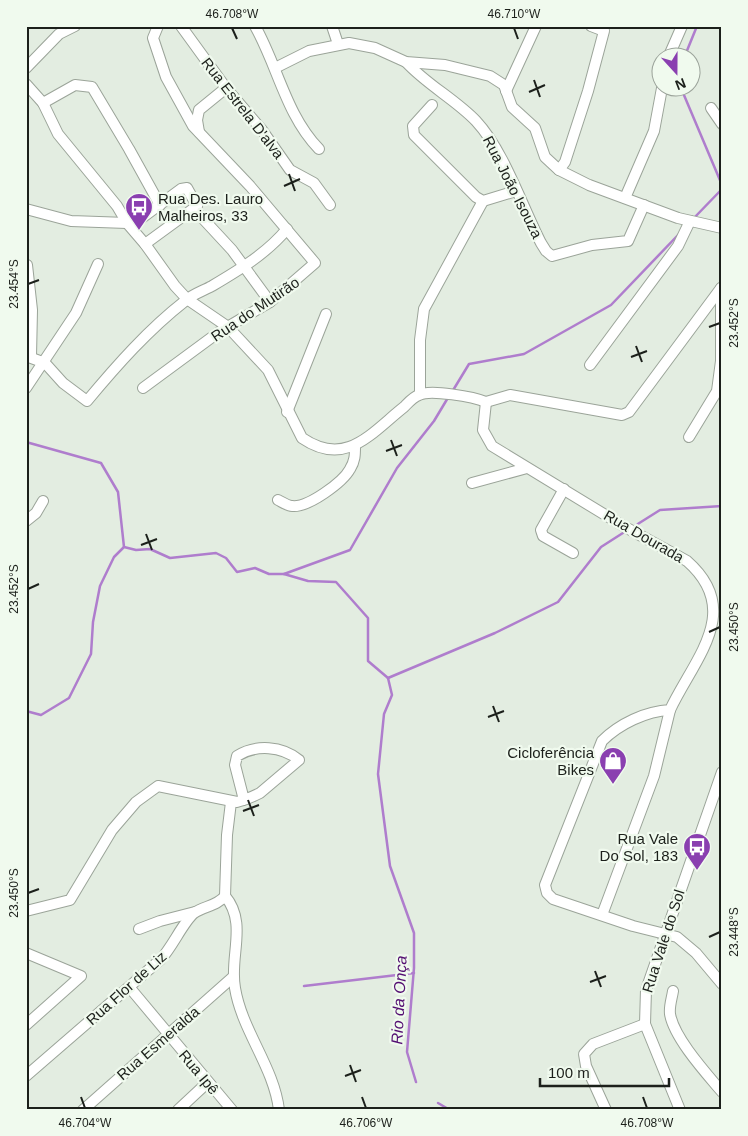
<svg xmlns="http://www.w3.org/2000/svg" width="748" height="1136" font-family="Arial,sans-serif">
<rect width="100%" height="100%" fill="#e3ede1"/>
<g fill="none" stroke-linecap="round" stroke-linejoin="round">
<g stroke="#af7dcd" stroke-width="2.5">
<polyline points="684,58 697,26"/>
<polyline points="681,88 722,185"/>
<polyline points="693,219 722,189"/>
<polyline points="452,392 469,364 524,354 611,305 679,234"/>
<polyline points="26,442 101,463 118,492 124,547"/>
<polyline points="633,527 660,510 722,506"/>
<polyline points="284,574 350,550 397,468 434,421 449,396"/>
<polyline points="388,678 392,695 384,714 378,774 390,866 414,933 414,968 407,1052 416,1082"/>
<polyline points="388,678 495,633 558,602 601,547 626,531"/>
<polyline points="26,711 41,715 69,698 91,654 93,622 100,586 114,557 124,547 136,550 150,549 170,558 216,553 226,558 237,572 255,568 269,574 284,574 308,581 336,582 368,618 368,661 388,678"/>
<polyline points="304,986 414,973"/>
<polyline points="438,1103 450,1110"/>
</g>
<defs>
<g id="minor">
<polyline points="181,26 226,88 262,130 290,170 314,183 330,205"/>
<path d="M 255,26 C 278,67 286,115 319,149"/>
<polyline points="332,26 338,44"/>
<polyline points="668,58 682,26"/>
<path d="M 406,62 C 427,85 455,99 476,121 C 504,151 522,206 541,243 L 546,251 L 552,256 L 592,245 L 628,241 L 644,205"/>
<polyline points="26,68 59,34 75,26"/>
<polyline points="275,68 309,51 349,43 375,48 406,62 445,65 490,76 504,85 512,107 535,128 545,157 559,170 589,185 678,218 722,228"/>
<path d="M 26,84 L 43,103 L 58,134 L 117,206 L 127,223 L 145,244 L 175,286 L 187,299 L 228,327 L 268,370 L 302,438 C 346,468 371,433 404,407 C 408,403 413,397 419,395 C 430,389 474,397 486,402"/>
<polyline points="506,91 536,26"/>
<polyline points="43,103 75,85 92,87 129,149 160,205"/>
<polyline points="432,105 413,126 414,135 476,197 483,201 516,191"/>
<polyline points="711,108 722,124"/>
<polyline points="199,132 197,120 199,110 226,88"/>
<polyline points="559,170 565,162 588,91 604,31 591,26"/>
<polyline points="625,198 654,131 662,88"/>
<polyline points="26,209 71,221 127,223"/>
<polyline points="194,209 232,250 270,302"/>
<polyline points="131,226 181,189 187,188 197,206 145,244"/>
<polyline points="27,265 32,310 31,356"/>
<path d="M 26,356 L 45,363 L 63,383 L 87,401 C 117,365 148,330 185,301 C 193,294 203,291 212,286 C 239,270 266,254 287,229"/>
<polyline points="590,365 678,246 690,221"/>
<polyline points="26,388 76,313 98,264"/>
<polyline points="143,388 219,332 270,302 315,263 250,186 193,126 166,77 153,38 158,26"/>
<polyline points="420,394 420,340 424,309 483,201"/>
<path d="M 486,402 L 483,430 L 492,446 L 625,527 L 687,561 C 744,611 694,659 670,710 C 646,711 619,724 602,741 L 545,885 L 547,893 L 553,899 L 633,926 L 677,937 L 696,953 L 722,984"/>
<polyline points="486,402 510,395 622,415 629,412 721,288"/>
<polyline points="287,412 326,314"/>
<polyline points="689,437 717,391 721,361 721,288"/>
<polyline points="472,483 527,468"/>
<polyline points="564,489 541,530 543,536 573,553"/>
<path d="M 278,500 C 282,502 288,506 292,506 C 308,508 343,482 350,469 C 355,461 355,455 355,446"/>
<polyline points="26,521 36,513 43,501"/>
<path d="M 225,896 C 248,923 229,957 235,988 C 242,1031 274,1067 279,1110"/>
<path d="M 26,911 L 70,900 L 112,830 L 136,802 L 158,786 L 237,802 C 245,800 252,797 260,793 L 299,760 C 282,746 256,744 237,756 L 235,765 L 244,800"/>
<polyline points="602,915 654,776 670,710"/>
<polyline points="139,929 160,921 195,912"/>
<polyline points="26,953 81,976 26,1025"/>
<polyline points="130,988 232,1110"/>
<path d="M 673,991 C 672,998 669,1006 670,1014 C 674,1038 706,1073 722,1092"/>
<path d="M 26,1076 L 160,960 C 172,948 183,922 194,913 C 204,906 217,906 225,896 L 227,835 L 231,802"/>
<polyline points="83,1110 233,977"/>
<polyline points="178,1110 207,1083"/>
<polyline points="606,1110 586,1066 584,1054 593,1044 645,1024"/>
<polyline points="680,1110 645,1024 646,990 722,772"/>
</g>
</defs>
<use href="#minor" stroke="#9ba499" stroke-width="12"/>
<use href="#minor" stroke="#fff" stroke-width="10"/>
</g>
<path fill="none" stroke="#1c201b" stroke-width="2" d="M 232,28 L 237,39M 514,28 L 518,39M 534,80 L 540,97M 529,92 L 545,85M 289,174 L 295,191M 284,186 L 300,179M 28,284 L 39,280M 709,327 L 720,323M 636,346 L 642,362M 631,357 L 647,351M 391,440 L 397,456M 386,451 L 402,445M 146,534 L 152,550M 141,545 L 157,539M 28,589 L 39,584M 709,632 L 720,627M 493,706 L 499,722M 488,717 L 504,711M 248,800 L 254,816M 243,811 L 259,805M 28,893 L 39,889M 709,937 L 720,932M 595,971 L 601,987M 590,982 L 606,976M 350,1065 L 356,1082M 345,1076 L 361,1070M 81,1097 L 85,1108M 362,1097 L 366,1108M 643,1097 L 647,1108"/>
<defs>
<symbol id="bus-pin" viewBox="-11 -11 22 30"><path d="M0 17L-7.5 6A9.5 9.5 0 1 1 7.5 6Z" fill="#8a3fb0" stroke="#f0faee"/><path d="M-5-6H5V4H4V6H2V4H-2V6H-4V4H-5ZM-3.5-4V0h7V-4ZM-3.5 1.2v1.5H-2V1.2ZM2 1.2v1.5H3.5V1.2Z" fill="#fff"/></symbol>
<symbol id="shop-pin" viewBox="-11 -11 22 30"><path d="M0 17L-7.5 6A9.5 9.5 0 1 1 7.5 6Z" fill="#8a3fb0" stroke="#f0faee"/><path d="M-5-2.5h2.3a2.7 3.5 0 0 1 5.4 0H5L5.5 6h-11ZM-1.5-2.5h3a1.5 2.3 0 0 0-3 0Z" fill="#fff"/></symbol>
</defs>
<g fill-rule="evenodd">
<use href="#bus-pin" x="123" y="191" width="32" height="43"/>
<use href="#shop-pin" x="597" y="745" width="32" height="43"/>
<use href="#bus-pin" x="681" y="831" width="32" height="43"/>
</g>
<g text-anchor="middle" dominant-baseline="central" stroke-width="4.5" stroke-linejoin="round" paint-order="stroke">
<g font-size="15" fill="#1c201b" stroke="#f0faee">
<text transform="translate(243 108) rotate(52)">Rua Estrela D'alva</text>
<text transform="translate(513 187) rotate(63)">Rua João Isouza</text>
<text transform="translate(255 309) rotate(-34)">Rua do Mutirão</text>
<text transform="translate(644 536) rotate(30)">Rua Dourada</text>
<text transform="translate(663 941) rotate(-72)">Rua Vale do Sol</text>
<text transform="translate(126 988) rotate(-42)">Rua Flor de Liz</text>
<text transform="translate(158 1043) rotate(-41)">Rua Esmeralda</text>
<text transform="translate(199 1072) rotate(50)">Rua Ipê</text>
</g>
<g font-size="15" fill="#1c201b" stroke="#f0faee" text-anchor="end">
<text x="158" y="198" text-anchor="start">Rua Des. Lauro<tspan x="158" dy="17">Malheiros, 33</tspan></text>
<text x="594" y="752">Cicloferência<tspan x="594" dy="17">Bikes</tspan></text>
<text x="678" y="838">Rua Vale<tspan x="678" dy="17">Do Sol, 183</tspan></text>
</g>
<g font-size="16" font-style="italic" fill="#540f72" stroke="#f0faee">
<text transform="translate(399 1000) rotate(-87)">Rio da Onça</text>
</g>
</g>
<rect width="748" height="1136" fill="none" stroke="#f0faee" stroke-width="55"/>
<g transform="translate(676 72) rotate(159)"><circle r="24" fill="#f0faee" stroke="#9ba39a"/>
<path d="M0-4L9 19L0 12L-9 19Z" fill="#8a3fb0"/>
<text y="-8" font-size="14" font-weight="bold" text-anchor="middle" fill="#1c201b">N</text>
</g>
<path d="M540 1078v8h129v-8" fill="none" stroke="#1c201b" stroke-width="2.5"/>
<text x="548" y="1078" font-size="15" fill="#1c201b" stroke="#f0faee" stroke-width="4" paint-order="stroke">100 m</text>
<rect x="28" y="28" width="692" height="1080" fill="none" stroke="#1c201b" stroke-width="2"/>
<g font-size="12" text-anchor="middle" fill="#1c201b">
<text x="232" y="18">46.708°W</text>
<text x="514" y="18">46.710°W</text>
<text transform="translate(14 284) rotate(-90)" y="4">23.454°S</text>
<text transform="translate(734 323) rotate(-90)" y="4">23.452°S</text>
<text transform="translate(14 589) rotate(-90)" y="4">23.452°S</text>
<text transform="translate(734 627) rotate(-90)" y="4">23.450°S</text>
<text transform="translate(14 893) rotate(-90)" y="4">23.450°S</text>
<text transform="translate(734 932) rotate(-90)" y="4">23.448°S</text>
<text x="85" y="1127">46.704°W</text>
<text x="366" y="1127">46.706°W</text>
<text x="647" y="1127">46.708°W</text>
</g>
</svg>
